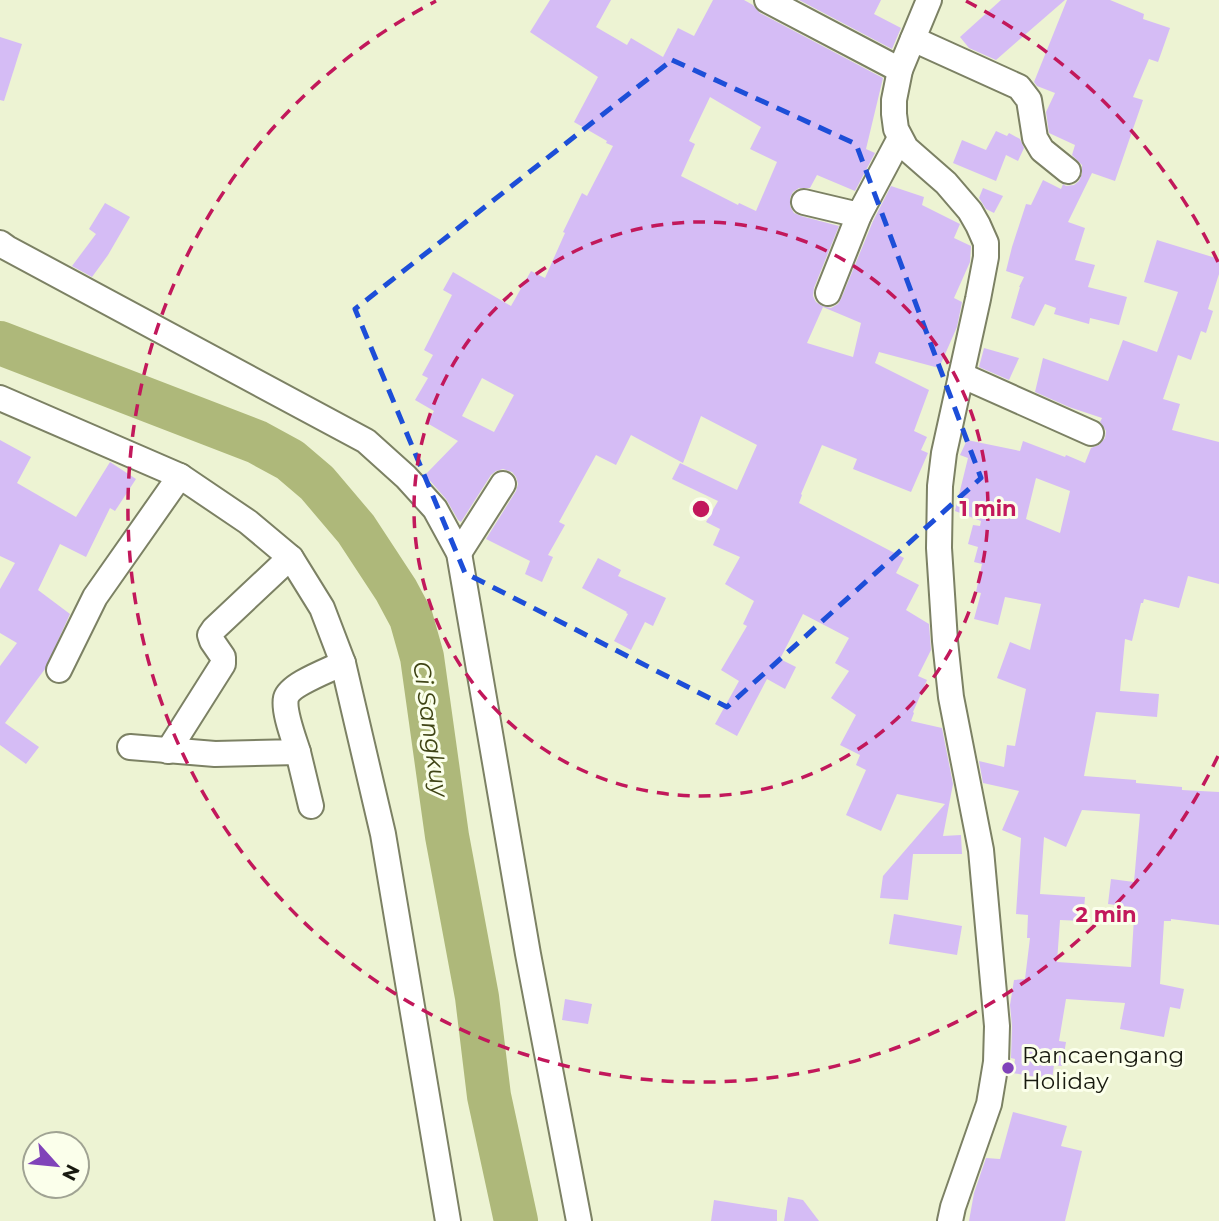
<svg xmlns="http://www.w3.org/2000/svg" width="1219" height="1221" font-family="Montserrat,sans-serif">
<rect width="100%" height="100%" fill="#edf3d3"/>
<g fill="none" stroke-linecap="round" stroke-linejoin="round">
<polyline stroke="#aeb87a" stroke-width="44" points="0,343 257,442 290,460 317,483 356,529 396,590 411,618 422,657 447,836 477,997 489,1096 516,1221"/>
</g>
<g fill="#d5bcf5" fill-rule="evenodd">
<path d="M 550,0 L 611,0 L 596,27 L 627,45 L 631,38 L 663,57 L 678,28 L 694,36 L 713,0 L 744,0 L 753,5 L 760,13 L 883,78 L 866,149 L 875,153 L 855,191 L 817,175 L 810,188 L 799,188 L 793,192 L 790,198 L 790,206 L 794,213 L 801,216 L 839,226 L 814,288 L 813,296 L 816,302 L 822,306 L 831,308 L 838,304 L 841,299 L 873,221 L 891,186 L 924,197 L 922,205 L 960,224 L 954,238 L 971,246 L 970,262 L 954,298 L 962,302 L 957,327 L 939,368 L 879,352 L 875,363 L 929,390 L 914,431 L 927,437 L 921,450 L 928,453 L 911,492 L 853,469 L 857,459 L 822,445 L 801,494 L 802,495 L 799,503 L 904,558 L 896,573 L 919,585 L 906,610 L 929,624 L 931,650 L 918,676 L 927,680 L 913,712 L 914,713 L 911,721 L 942,728 L 953,784 L 943,836 L 961,835 L 962,854 L 913,854 L 908,900 L 880,898 L 883,876 L 945,804 L 897,794 L 881,831 L 846,815 L 866,770 L 856,765 L 860,755 L 840,745 L 856,715 L 831,698 L 849,671 L 835,663 L 849,638 L 803,614 L 780,659 L 796,667 L 785,689 L 767,679 L 737,736 L 715,724 L 739,681 L 721,670 L 747,626 L 743,624 L 754,601 L 725,584 L 740,557 L 713,545 L 720,529 L 706,522 L 718,501 L 672,479 L 680,463 L 737,490 L 757,445 L 701,416 L 683,463 L 631,435 L 616,465 L 596,455 L 559,522 L 565,525 L 548,555 L 553,557 L 542,582 L 525,574 L 530,561 L 486,539 L 516,491 L 518,484 L 516,477 L 512,472 L 503,469 L 496,471 L 491,475 L 461,522 L 458,520 L 446,499 L 425,475 L 458,441 L 427,423 L 434,411 L 415,400 L 428,378 L 422,375 L 433,355 L 424,350 L 452,295 L 443,290 L 453,272 L 511,306 L 531,271 L 545,278 L 565,233 L 563,232 L 582,193 L 587,196 L 613,146 L 606,143 L 607,141 L 574,122 L 598,77 L 530,32 ZM 710,97 L 761,127 L 750,149 L 777,162 L 756,211 L 739,203 L 738,205 L 681,176 L 695,144 L 689,141 ZM 823,307 L 861,323 L 853,357 L 807,343 ZM 482,378 L 514,395 L 494,432 L 462,416 Z"/>
<polygon points="799,0 881,0 874,14 901,28 892,49"/>
<polygon points="1001,0 1065,0 996,60 969,48 960,37"/>
<polygon points="1067,0 1110,0 1144,14 1143,19 1170,28 1158,62 1149,59 1133,97 1143,100 1115,181 1092,173 1068,222 1085,228 1075,260 1095,265 1088,287 1127,297 1119,325 1090,318 1089,324 1054,314 1056,308 1045,304 1034,326 1011,318 1020,287 1019,287 1024,277 1006,271 1012,247 1026,204 1031,205 1043,180 1061,189 1063,184 1066,186 1074,185 1079,181 1082,174 1082,165 1072,155 1075,145 1049,133 1046,112 1055,93 1037,86 1034,82"/>
<polygon points="0,37 22,44 4,101 0,100"/>
<polygon points="996,131 1007,136 1009,133 1020,139 1024,148 1018,161 1006,155 996,181 953,163 962,140 986,150"/>
<polygon points="983,188 1003,196 994,213 986,209 979,198"/>
<polygon points="105,203 130,217 108,255 92,277 72,266 96,234 89,229"/>
<path d="M 1157,240 L 1219,259 L 1219,274 L 1208,309 L 1213,311 L 1206,333 L 1201,331 L 1191,360 L 1178,355 L 1163,399 L 1180,404 L 1172,430 L 1219,442 L 1219,584 L 1188,576 L 1179,608 L 1144,599 L 1143,603 L 1141,603 L 1132,641 L 1125,639 L 1120,691 L 1159,694 L 1157,717 L 1096,712 L 1084,776 L 1136,780 L 1136,783 L 1182,787 L 1182,790 L 1219,792 L 1219,925 L 1171,919 L 1171,921 L 1164,921 L 1160,984 L 1184,989 L 1180,1009 L 1170,1007 L 1164,1037 L 1120,1029 L 1125,1003 L 1066,999 L 1059,1041 L 1066,1042 L 1062,1066 L 1054,1065 L 1052,1080 L 1013,1073 L 1015,1059 L 1011,1058 L 1012,1026 L 1010,1005 L 1014,980 L 1025,979 L 1030,938 L 1027,938 L 1028,915 L 1016,914 L 1021,838 L 1002,830 L 1019,791 L 983,783 L 979,761 L 1004,767 L 1007,745 L 1015,746 L 1026,689 L 997,678 L 1010,642 L 1030,650 L 1041,604 L 1005,597 L 998,625 L 974,619 L 981,593 L 976,592 L 982,564 L 974,562 L 978,547 L 968,544 L 973,525 L 980,526 L 981,521 L 955,511 L 968,458 L 960,455 L 967,440 L 1020,451 L 1023,441 L 1065,457 L 1066,455 L 1085,463 L 1091,448 L 1099,445 L 1105,438 L 1106,431 L 1100,422 L 1102,418 L 1069,407 L 1035,392 L 1043,358 L 1108,381 L 1123,340 L 1157,352 L 1178,292 L 1144,282 ZM 1036,478 L 1070,491 L 1060,533 L 1026,519 ZM 1082,810 L 1140,814 L 1134,882 L 1111,879 L 1108,904 L 1132,907 L 1131,918 L 1134,918 L 1131,967 L 1057,962 L 1060,920 L 1083,921 L 1085,897 L 1040,894 L 1044,837 L 1066,847 Z"/>
<polygon points="984,348 1019,358 1009,380 979,367"/>
<polygon points="0,440 31,457 17,483 76,517 110,462 136,479 115,511 110,508 86,557 60,544 38,590 70,614 45,669 5,723 39,747 26,764 0,745 0,666 17,643 0,633 0,589 15,563 0,556"/>
<polygon points="598,558 621,570 618,576 666,598 653,626 645,622 631,650 614,641 628,614 626,613 627,612 582,588"/>
<polygon points="894,914 962,926 957,955 889,944"/>
<polygon points="565,999 592,1004 588,1024 562,1020"/>
<polygon points="1013,1112 1067,1126 1061,1146 1082,1151 1065,1221 969,1221 974,1193 986,1158 1000,1159"/>
<polygon points="788,1197 803,1200 819,1221 784,1221"/>
<polygon points="714,1200 777,1210 777,1221 711,1221"/>
</g>
<g fill="none" stroke-linecap="round" stroke-linejoin="round">
<defs>
<g id="minor">
<polyline points="767,0 900,70"/>
<polyline points="929,0 900,70 894,100 894,114 896,129 906,148 946,183 970,211 978,225 986,243 986,257 978,299 944,453 940,486 939,548 945,641 951,697 981,850 997,1026 996,1062 989,1104 953,1207 950,1221"/>
<polyline points="913,39 1019,87 1029,100 1035,138 1042,150 1068,171"/>
<polyline points="804,202 859,215 900,138"/>
<polyline points="0,243 7,248 366,441 406,477 435,509 459,553 528,954 579,1221"/>
<polyline points="828,293 859,215"/>
<polyline points="961,375 1091,433"/>
<polyline points="0,398 180,476 248,522 291,558 322,608 343,663 383,834 448,1221"/>
<polyline points="459,553 503,484"/>
<polyline points="59,670 95,597 180,476"/>
<path d="M 130,747 L 215,754 L 298,752 C 294,739 283,711 286,698 C 290,684 330,670 343,663"/>
<polyline points="168,751 223,664 223,657 212,641 210,635 214,629 281,566 291,558"/>
<polyline points="298,752 311,806"/>
</g>
</defs>
<use href="#minor" stroke="#7c8164" stroke-width="28"/>
<use href="#minor" stroke="#fff" stroke-width="24"/>
</g>
<path fill="none" stroke="#1d4ed8" stroke-width="5" stroke-dasharray="14 9" stroke-linejoin="round" d="M 672,60 L 856,144 L 981,478 L 727,707 L 465,573 L 355,309 Z"/>
<g fill="none" stroke="#c2185b" stroke-width="3.5" stroke-dasharray="12 9">
<circle cx="701" cy="509" r="287"/>
<path d="M1218 756A573 573 0 1 1 436 1M966 1A573 573 0 0 1 1218 262"/>
</g>
<circle fill="#8043b9" stroke="#fbffeb" stroke-width="2.5" cx="1008" cy="1068" r="7"/>
<g text-anchor="middle" dominant-baseline="central" stroke-width="6" stroke-linejoin="round" paint-order="stroke">
<g font-size="23" fill="#181a0f" stroke="#fbffeb" text-anchor="start">
<text x="1022" y="1055">Rancaengang<tspan x="1022" dy="26">Holiday</tspan></text>
</g>
<g font-size="24" font-style="italic" fill="#3f4415" stroke="#fbffeb">
<text transform="translate(431 729) rotate(82)">Ci Sangkuy</text>
</g>
</g>
<circle cx="701" cy="509" r="10" fill="#c2185b" stroke="#fbffeb" stroke-width="3.5"/>
<g font-size="21" text-anchor="middle" font-weight="bold" fill="#c2185b" stroke="#fbffeb" stroke-width="6" stroke-linejoin="round" paint-order="stroke">
<text x="988" y="516">1 min</text>
<text x="1106" y="922">2 min</text>
</g>
<g transform="translate(56 1165) rotate(117)"><circle r="33" fill="#fbffeb" stroke="#a0a393" stroke-width="2"/>
<path d="M0-5L12 26L0 18L-12 26Z" fill="#8043b9"/>
<text y="-10" font-size="19" font-weight="bold" text-anchor="middle" fill="#181a0f">N</text>
</g>
</svg>
